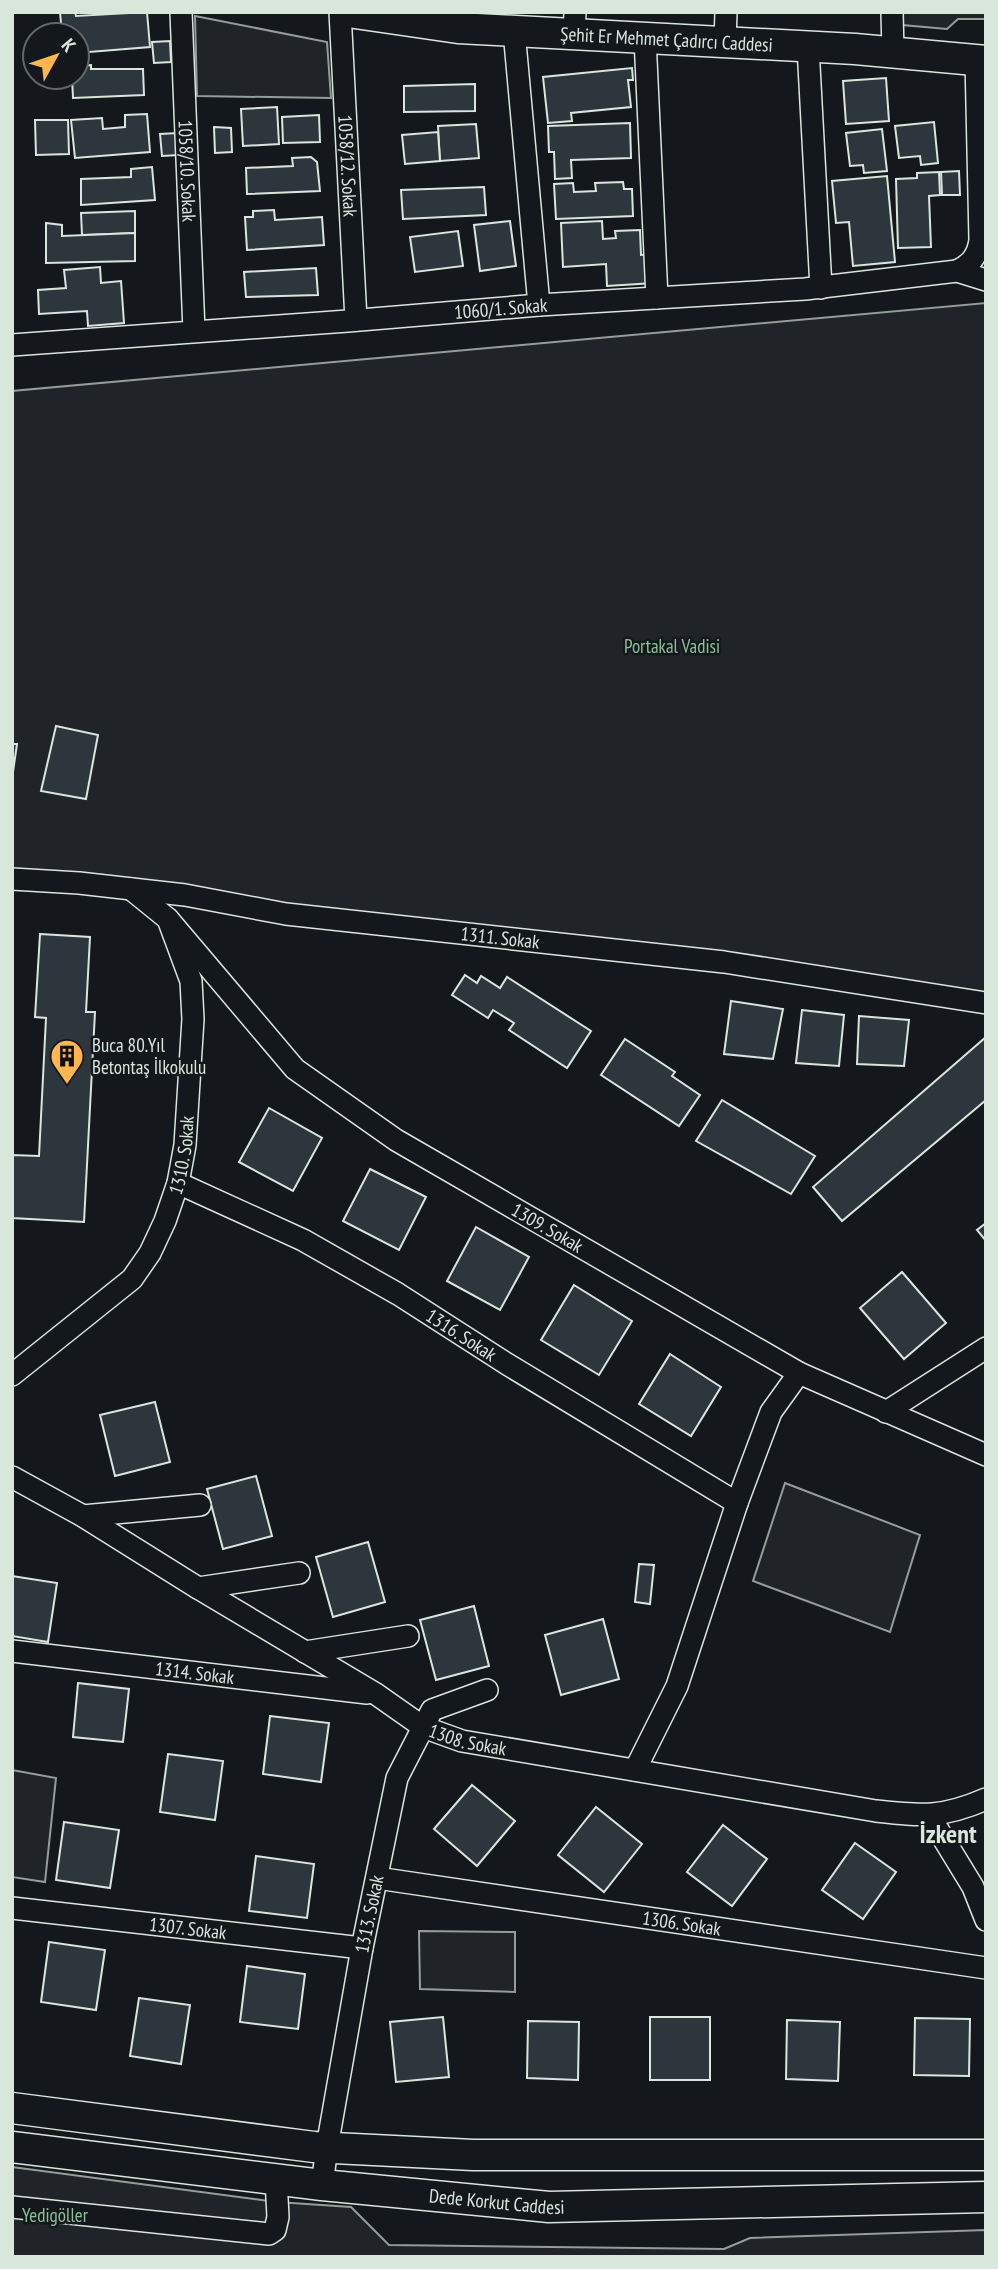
<svg xmlns="http://www.w3.org/2000/svg" width="998" height="2269" font-family="'PT Sans Narrow',sans-serif">
<rect width="100%" height="100%" fill="#14181c"/>
<g fill="#202428" stroke="#939e99" stroke-width="2">
<polygon points="901,12 986,12 986,19 958,19 947,29 902,25"/>
<polygon points="195,16 327,42 331,98 197,96"/>
<polygon points="986,303 986,1000 12,878 12,391"/>
<polygon points="785,1483 920,1535 890,1632 753,1581"/>
<polygon points="12,1770 56,1778 45,1882 12,1877"/>
<polygon points="419,1931 515,1932 515,1992 420,1989"/>
<polygon points="12,2167 277,2202 351,2207 389,2245 724,2249 750,2238 986,2230 986,2257 12,2257"/>
</g>
<g fill="#2c363c" stroke="#d8e6dc" stroke-width="2">
<polygon points="60,12 75,12 76,16 147,12 150,47 77,53 77,35 62,35"/>
<polygon points="170,41 171,62 154,63 152,42"/>
<polygon points="91,65 91,69 143,69 144,95 73,98 72,77 77,77 77,66"/>
<polygon points="632,68 633,80 628,80 631,107 571,113 572,121 548,123 543,77"/>
<polygon points="886,78 889,121 846,124 843,81"/>
<polygon points="475,84 475,111 404,112 404,86"/>
<polygon points="277,107 279,144 243,146 241,109"/>
<polygon points="147,114 150,152 75,158 71,120 102,118 103,129 125,127 125,115"/>
<polygon points="319,115 320,142 283,143 282,117"/>
<polygon points="35,120 68,120 69,154 36,155"/>
<polygon points="934,122 938,163 921,165 920,156 899,158 895,126"/>
<polygon points="630,123 631,158 571,160 572,178 555,179 554,152 549,152 548,126"/>
<polygon points="476,124 479,158 440,161 438,126"/>
<polygon points="214,127 231,128 232,152 215,153"/>
<polygon points="882,129 887,171 864,173 863,165 850,166 846,133"/>
<polygon points="438,132 440,161 405,164 402,135"/>
<polygon points="178,133 179,155 162,156 160,134"/>
<polygon points="311,157 317,162 320,191 247,194 246,168 293,166 292,158"/>
<polygon points="152,167 155,200 81,205 81,179 131,177 131,169"/>
<polygon points="959,171 960,195 942,195 941,172"/>
<polygon points="939,172 940,195 929,196 931,247 898,248 896,179 917,178 917,173"/>
<polygon points="887,176 895,262 853,266 849,222 836,223 832,181"/>
<polygon points="623,182 624,189 632,189 633,216 556,219 554,184 573,183 574,192 596,191 595,183"/>
<polygon points="484,187 486,215 403,219 401,190"/>
<polygon points="274,210 275,220 322,217 324,245 247,250 245,217 253,217 253,211"/>
<polygon points="135,211 135,233 82,235 81,213"/>
<polygon points="510,221 516,266 480,271 474,225"/>
<polygon points="602,221 603,239 616,238 615,231 640,230 641,255 652,254 654,283 607,286 606,264 563,267 561,223"/>
<polygon points="46,223 62,225 62,236 135,233 135,261 46,263"/>
<polygon points="458,231 463,266 415,272 410,237"/>
<polygon points="100,267 101,283 121,281 124,323 88,326 87,311 39,314 38,290 66,288 64,270"/>
<polygon points="316,268 318,295 246,297 244,272"/>
<polygon points="56,726 98,735 86,799 41,791"/>
<polygon points="12,744 17,744 12,779"/>
<polygon points="40,934 90,937 86,1012 95,1012 84,1222 12,1218 12,1155 39,1156 46,1018 35,1017"/>
<polygon points="465,975 477,983 481,976 500,988 507,977 591,1031 567,1068 509,1030 514,1023 493,1010 488,1018 452,995"/>
<polygon points="731,1001 783,1009 773,1059 724,1054"/>
<polygon points="802,1010 844,1015 839,1066 796,1063"/>
<polygon points="859,1016 909,1020 904,1066 857,1064"/>
<polygon points="986,1037 986,1100 842,1221 813,1187"/>
<polygon points="625,1039 675,1072 672,1076 700,1095 679,1126 601,1075"/>
<polygon points="722,1100 815,1156 791,1194 696,1141"/>
<polygon points="269,1108 322,1138 293,1191 239,1162"/>
<polygon points="370,1169 426,1197 399,1250 343,1221"/>
<polygon points="986,1223 986,1241 977,1230"/>
<polygon points="476,1227 529,1257 500,1310 447,1281"/>
<polygon points="902,1272 946,1323 904,1359 860,1308"/>
<polygon points="574,1285 632,1321 599,1375 541,1340"/>
<polygon points="670,1354 721,1387 691,1436 639,1404"/>
<polygon points="155,1402 170,1462 115,1476 100,1415"/>
<polygon points="256,1476 272,1536 223,1549 207,1489"/>
<polygon points="368,1542 385,1602 333,1617 316,1557"/>
<polygon points="639,1564 654,1565 650,1604 635,1602"/>
<polygon points="12,1576 57,1583 48,1642 12,1636"/>
<polygon points="474,1606 489,1666 436,1680 420,1620"/>
<polygon points="603,1619 619,1679 561,1695 545,1635"/>
<polygon points="78,1683 129,1689 123,1742 73,1737"/>
<polygon points="270,1716 329,1723 321,1782 263,1774"/>
<polygon points="168,1754 223,1761 215,1820 160,1812"/>
<polygon points="472,1785 515,1821 477,1866 434,1829"/>
<polygon points="596,1807 642,1844 604,1892 558,1855"/>
<polygon points="64,1822 119,1830 110,1888 56,1880"/>
<polygon points="723,1825 767,1859 732,1906 687,1872"/>
<polygon points="855,1843 896,1872 863,1919 822,1890"/>
<polygon points="256,1856 314,1864 307,1918 249,1911"/>
<polygon points="49,1942 105,1950 96,2010 41,2002"/>
<polygon points="247,1966 305,1974 298,2029 240,2022"/>
<polygon points="139,1998 190,2005 181,2064 130,2056"/>
<polygon points="443,2017 449,2077 396,2082 390,2022"/>
<rect x="650" y="2017" width="60" height="63"/>
<polygon points="915,2018 970,2019 969,2076 914,2075"/>
<polygon points="787,2020 840,2022 838,2081 786,2079"/>
<polygon points="528,2021 579,2022 578,2080 527,2078"/>
</g>
<g fill="none" stroke-linecap="round" stroke-linejoin="round">
<defs>
<g id="street">
<path id="s1" d="M 181,12 L 194,331"/>
<path id="s2" d="M 340,12 L 356,320"/>
<polyline points="892,12 893,52"/>
<polyline points="514,31 539,305"/>
<polyline points="574,34 575,12"/>
<polyline points="645,38 657,298"/>
<polyline points="725,42 726,12"/>
<polyline points="808,47 821,288"/>
<path d="M 957,271 C 970,265 978,256 980,240 L 976,60"/>
<path id="s3" d="M 12,345 L 348,321 L 539,305 L 805,289 L 957,271 L 986,280"/>
<path id="s4" d="M 12,879 L 79,883 L 185,895 L 286,914 L 724,962 L 986,1003"/>
<path id="s5" d="M 168,919 L 295,1069 L 396,1140 L 799,1373 L 986,1455"/>
<path id="s6" d="M 178,1183 L 303,1240 L 398,1294 L 507,1364 L 737,1503 L 677,1686 L 635,1770"/>
<path id="s7" d="M 12,1375 L 132,1279 L 150,1253 L 165,1221 L 178,1183 L 185,1145 L 193,1019 L 191,981 L 168,919 L 131,889"/>
<polyline points="886,1412 986,1348"/>
<path id="s8" d="M 12,1477 L 83,1516 L 198,1588 L 376,1694 L 423,1727 L 462,1741 L 876,1811 C 923,1816 942,1818 986,1799"/>
<polyline points="737,1503 771,1412 799,1373"/>
<polyline points="83,1516 200,1505"/>
<polyline points="198,1588 299,1573"/>
<path id="s9" d="M 12,1651 L 367,1693"/>
<polyline points="305,1652 408,1636"/>
<polyline points="929,1815 973,1887 986,1920"/>
<path id="s10" d="M 377,1878 L 986,1968"/>
<path id="s11" d="M 12,1908 L 362,1948"/>
<path id="s12" d="M 322,2185 L 327,2147 L 362,1948 L 397,1778 L 432,1710 L 487,1690"/>
<polyline points="12,2207 269,2234 275,2230 278,2217 276,2179"/>
</g>
<g id="secondary">
<path id="s13" d="M 348,12 L 458,28 L 855,49 L 986,61"/>
<polyline points="12,2108 314,2147 473,2155 986,2155"/>
<path id="s14" d="M 12,2147 L 322,2185 L 549,2207 L 986,2197"/>
</g>
</defs>
<use href="#street" stroke="#d8e6dc" stroke-width="24"/>
<use href="#secondary" stroke="#d8e6dc" stroke-width="33"/>
<use href="#street" stroke="#14181c" stroke-width="21"/>
<use href="#secondary" stroke="#14181c" stroke-width="30"/>
</g>
<defs>
<symbol id="building-pin" viewBox="-11 -11 22 30"><path d="M0 17L-7.5 6A9.5 9.5 0 1 1 7.5 6Z" fill="#ffb74d" stroke="#14181c"/><path d="M-4-6H4V6H1V3H-1V6H-4ZM-2.5-4.3h1.7v1.8h-1.7ZM.8-4.3h1.7v1.8H.8ZM-2.5-1h1.7V.8h-1.7ZM.8-1h1.7V.8H.8Z" fill="#111"/></symbol>
</defs>
<g fill-rule="evenodd">
<use href="#building-pin" x="48" y="1037" width="38" height="52"/>
</g>
<g text-anchor="middle" dominant-baseline="central" stroke-width="5" stroke-linejoin="round" paint-order="stroke">
<g font-size="19" fill="#d8e6dc" stroke="#14181c">
<text stroke="none"><textPath href="#s13" startOffset="320">Şehit Er Mehmet Çadırcı Caddesi</textPath></text>
<text stroke="none"><textPath href="#s2" startOffset="154">1058/12. Sokak</textPath></text>
<text stroke="none"><textPath href="#s1" startOffset="159">1058/10. Sokak</textPath></text>
<text stroke="none"><textPath href="#s3" startOffset="490">1060/1. Sokak</textPath></text>
<text stroke="none"><textPath href="#s4" startOffset="492">1311. Sokak</textPath></text>
<text stroke="none"><textPath href="#s7" startOffset="289">1310. Sokak</textPath></text>
<text stroke="none"><textPath href="#s5" startOffset="495">1309. Sokak</textPath></text>
<text stroke="none"><textPath href="#s6" startOffset="322">1316. Sokak</textPath></text>
<text stroke="none"><textPath href="#s9" startOffset="184">1314. Sokak</textPath></text>
<text stroke="none"><textPath href="#s8" startOffset="528">1308. Sokak</textPath></text>
<text stroke="none"><textPath href="#s12" startOffset="275">1313. Sokak</textPath></text>
<text stroke="none"><textPath href="#s10" startOffset="308">1306. Sokak</textPath></text>
<text stroke="none"><textPath href="#s11" startOffset="177">1307. Sokak</textPath></text>
<text stroke="none"><textPath href="#s14" startOffset="488">Dede Korkut Caddesi</textPath></text>
</g>
<g font-size="19" fill="#8ac095" stroke="#14181c">
<text x="672" y="646">Portakal Vadisi</text>
<text x="55" y="2215">Yedigöller</text>
</g>
<g font-size="19" fill="#d8e6dc" stroke="#14181c" text-anchor="start">
<text x="92" y="1045">Buca 80.Yıl<tspan x="92" dy="22">Betontaş İlkokulu</tspan></text>
</g>
<g font-size="26" font-weight="bold" fill="#d8e6dc" stroke="#14181c">
<text x="948" y="1833">İzkent</text>
</g>
</g>
<rect width="998" height="2269" fill="none" stroke="#d8e6dc" stroke-width="28"/>
<g transform="translate(56 56) rotate(50)"><circle r="33" fill="#14181c" stroke="#626a69" stroke-width="2"/>
<path d="M0-5L12 26L0 18L-12 26Z" fill="#ffb74d"/>
<text y="-10" font-size="19" font-weight="bold" text-anchor="middle" fill="#d8e6dc">K</text>
</g>
</svg>
